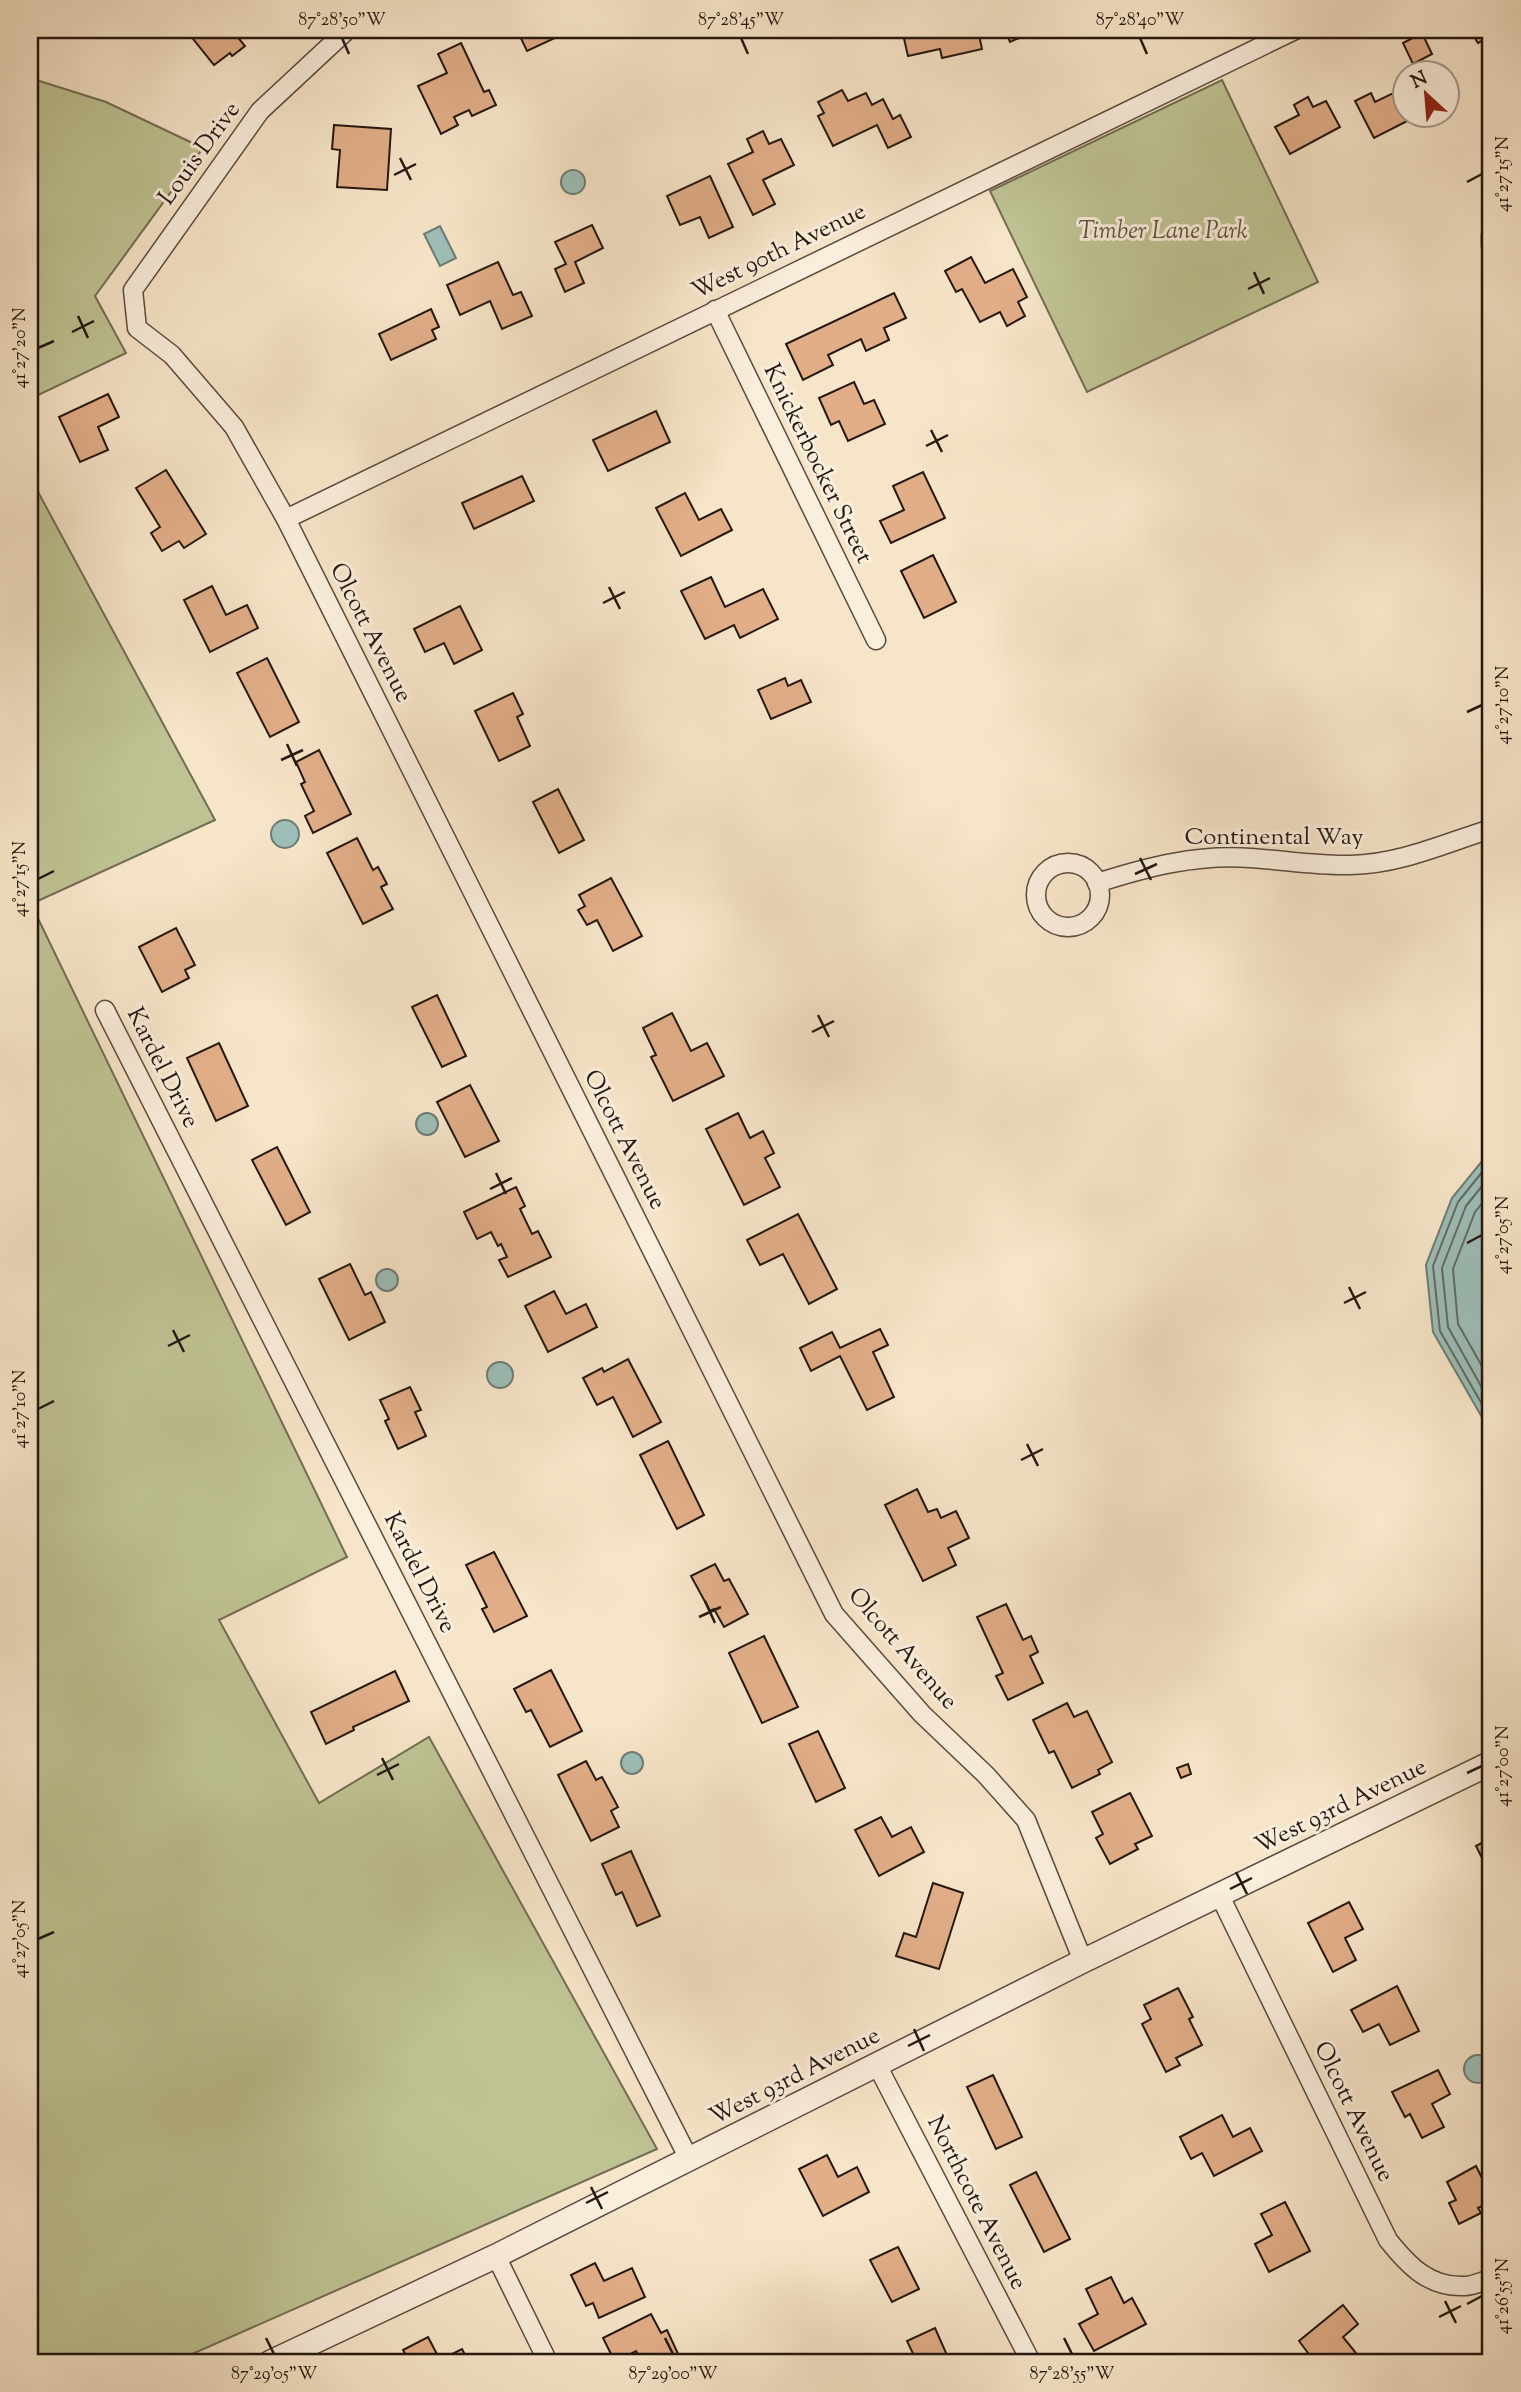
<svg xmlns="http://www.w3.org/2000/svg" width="1521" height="2392" font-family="'Sorts Mill Goudy',serif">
<rect width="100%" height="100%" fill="#f7e5c9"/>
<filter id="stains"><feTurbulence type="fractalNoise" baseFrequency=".00286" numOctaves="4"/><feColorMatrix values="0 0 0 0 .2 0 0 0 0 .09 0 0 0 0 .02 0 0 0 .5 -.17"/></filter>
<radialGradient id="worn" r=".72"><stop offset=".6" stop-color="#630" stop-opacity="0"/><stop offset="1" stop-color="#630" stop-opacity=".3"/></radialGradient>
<g fill="#bfc394" stroke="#726d52" stroke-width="2">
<polygon points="30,78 106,102 203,148 95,296 126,353 30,399"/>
<polygon points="1222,80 1318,282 1087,392 990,191"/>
<polygon points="30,477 215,820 31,904 347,1557 219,1620 319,1803 429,1737 657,2149 174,2362 30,2362"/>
</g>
<g fill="#9dbfb9" stroke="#6d7c75" stroke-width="2">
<circle cx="573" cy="182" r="12"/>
<polygon points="440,226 456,258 440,266 424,234"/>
<circle cx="285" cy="834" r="14"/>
<circle cx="427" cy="1124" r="11"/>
<polygon points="1491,1150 1491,1433 1433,1332 1426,1265 1452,1198"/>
<circle cx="387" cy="1280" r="11"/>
<circle cx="500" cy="1375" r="13"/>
<circle cx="632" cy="1763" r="11"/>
<circle cx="1478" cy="2069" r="14"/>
</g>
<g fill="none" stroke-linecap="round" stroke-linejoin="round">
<g stroke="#616b64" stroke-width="2">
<polyline points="1491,1161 1458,1202 1433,1266 1440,1331 1491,1420"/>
<polyline points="1491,1175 1466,1206 1442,1268 1448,1327 1491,1404"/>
<polyline points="1491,1192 1475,1212 1453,1269 1458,1324 1491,1382"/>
</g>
</g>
<g fill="#e1ae88" stroke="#251710" stroke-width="2">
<polygon points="186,30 232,30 245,46 232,56 230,53 214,65"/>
<polygon points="517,30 572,30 527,51"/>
<polygon points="902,30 978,30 982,49 942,58 940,49 908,56"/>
<polygon points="1005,30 1037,30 1010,42"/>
<polygon points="1470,30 1491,30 1491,35 1478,43"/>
<polygon points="1422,33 1432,54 1413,64 1403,43"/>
<polygon points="461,43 484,92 489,90 496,105 472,116 469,110 454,117 458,125 441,134 418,86 447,73 438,54"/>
<polygon points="1406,87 1406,116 1417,116 1374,138 1355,101 1371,93 1375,102"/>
<polygon points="842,90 848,101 866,93 872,105 883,99 893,119 900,115 911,137 888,148 877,125 833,146 818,116 824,113 818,102"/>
<polygon points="1308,97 1313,107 1326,101 1340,127 1290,154 1275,127 1299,115 1294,105"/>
<polygon points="334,125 391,129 387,190 337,187 340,150 332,149"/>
<polygon points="763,131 769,144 781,139 794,165 763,180 775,204 753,215 728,164 753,152 747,139"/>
<polygon points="710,176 733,227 709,238 700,217 680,225 667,196"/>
<polygon points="592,225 603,248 575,262 584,283 565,292 555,269 566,264 555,242"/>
<polygon points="971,257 985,283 1013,269 1027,297 1018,302 1025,316 1007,326 1000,312 980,322 962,289 956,292 945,271"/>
<polygon points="498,262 513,295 521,292 532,316 502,329 490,301 460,315 447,285"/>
<polygon points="894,293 906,318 884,328 889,340 866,351 861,339 828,355 833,365 803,380 786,344"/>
<polygon points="431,309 439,327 432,330 436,339 391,360 379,334"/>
<polygon points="854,382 864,404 874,400 885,424 848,441 839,421 831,425 819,398"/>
<polygon points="108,394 119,417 98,427 108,450 80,462 59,417"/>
<polygon points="656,411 670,442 608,471 593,440"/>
<polygon points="166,470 206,534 184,548 179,541 162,551 151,533 160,527 136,488"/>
<polygon points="923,472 945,518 891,543 880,521 904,510 893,486"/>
<polygon points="522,476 534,501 474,529 462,503"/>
<polygon points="685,493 699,520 721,509 732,530 681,556 656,508"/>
<polygon points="933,555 956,602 924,618 901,571"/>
<polygon points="711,577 725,607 763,589 778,619 740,638 734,625 705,639 681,591"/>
<polygon points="212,586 226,615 247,605 258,628 210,652 184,600"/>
<polygon points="460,606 482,650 454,664 444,643 425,652 414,629"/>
<polygon points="267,658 299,722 270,737 237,673"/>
<polygon points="785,678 788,686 801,680 811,702 771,719 758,690"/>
<polygon points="513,693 523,714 517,717 530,746 499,761 475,711"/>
<polygon points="319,750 351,814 313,833 305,816 314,811 301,784 305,782 296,762"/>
<polygon points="558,789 584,840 559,853 533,802"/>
<polygon points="357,838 373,870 378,867 387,884 381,887 393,909 363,924 327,853"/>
<polygon points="611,878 642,936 613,951 597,920 587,925 578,910 585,906 579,895"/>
<polygon points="176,928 195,965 185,970 189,978 162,992 139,947"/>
<polygon points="437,995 466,1056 442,1067 412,1007"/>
<polygon points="672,1013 691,1051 707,1043 724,1076 673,1101 651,1057 656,1055 643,1028"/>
<polygon points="219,1043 248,1106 216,1121 187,1058"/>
<polygon points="470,1085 499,1141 465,1157 437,1102"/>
<polygon points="738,1113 750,1138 763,1131 774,1153 765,1158 780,1187 744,1205 706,1129"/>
<polygon points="277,1147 310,1212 286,1225 252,1160"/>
<polygon points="516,1187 525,1206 520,1209 532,1234 538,1231 551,1257 508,1277 499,1260 507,1257 501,1244 498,1246 491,1232 477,1239 464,1212"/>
<polygon points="798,1214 837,1289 809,1304 783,1254 760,1265 747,1240"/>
<polygon points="350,1264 365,1295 371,1292 385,1322 349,1340 319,1279"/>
<polygon points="554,1291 566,1314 586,1304 597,1327 548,1352 525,1306"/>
<polygon points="880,1329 888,1345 873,1352 894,1397 867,1410 840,1356 811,1371 800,1348 832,1332 840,1348"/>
<polygon points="628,1359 661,1422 633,1437 613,1397 597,1405 583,1378 602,1368 604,1372"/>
<polygon points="410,1387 421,1410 415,1412 426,1436 398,1449 385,1421 389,1419 380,1400"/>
<polygon points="668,1441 704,1515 677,1529 640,1455"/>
<polygon points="917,1489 928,1512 937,1509 941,1518 956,1511 969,1538 948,1548 956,1565 923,1581 885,1505"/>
<polygon points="494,1552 527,1616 494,1632 482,1609 487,1607 466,1565"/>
<polygon points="715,1564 724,1581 729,1579 748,1614 724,1627 714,1609 710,1611 691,1576"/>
<polygon points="1006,1604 1023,1640 1031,1636 1038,1652 1030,1656 1043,1683 1008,1700 996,1676 1003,1673 977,1617"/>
<polygon points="764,1636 798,1707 762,1723 729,1653"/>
<polygon points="551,1670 582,1731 550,1747 531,1710 526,1712 514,1689"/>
<polygon points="395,1671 409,1701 353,1727 354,1730 326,1744 311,1712"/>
<polygon points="1067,1703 1074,1717 1087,1711 1112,1762 1098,1770 1100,1774 1072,1788 1054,1751 1049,1753 1033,1720"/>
<polygon points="818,1731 845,1788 816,1802 789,1744"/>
<polygon points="586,1761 596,1780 602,1777 618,1807 611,1811 619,1827 591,1841 558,1775"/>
<polygon points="1188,1764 1191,1774 1181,1778 1177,1768"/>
<polygon points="1130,1793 1152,1836 1135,1844 1138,1849 1110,1864 1096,1838 1103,1834 1092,1812"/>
<polygon points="881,1817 892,1837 911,1827 924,1852 879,1876 855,1830"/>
<polygon points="1491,1838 1491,1874 1490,1874 1476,1846"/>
<polygon points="631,1851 660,1916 637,1926 622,1892 616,1895 602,1864"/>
<polygon points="933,1883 963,1893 939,1969 896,1956 904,1933 916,1937"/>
<polygon points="1349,1902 1363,1929 1345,1938 1356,1960 1333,1972 1308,1923"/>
<polygon points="1397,1986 1419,2031 1390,2045 1379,2024 1363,2032 1351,2010"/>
<polygon points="1178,1988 1193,2017 1189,2019 1202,2045 1176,2058 1180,2065 1166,2072 1142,2024 1151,2019 1144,2005"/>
<polygon points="1438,2070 1450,2094 1432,2104 1444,2127 1422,2138 1410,2114 1405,2117 1392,2092"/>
<polygon points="993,2075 1022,2137 996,2149 967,2087"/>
<polygon points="1222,2115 1233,2137 1250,2128 1262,2151 1214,2176 1202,2153 1191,2159 1180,2137"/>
<polygon points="827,2155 838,2177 857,2167 869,2192 823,2216 799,2169"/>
<polygon points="1476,2166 1491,2196 1491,2202 1478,2208 1481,2213 1459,2224 1449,2203 1456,2200 1447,2182"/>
<polygon points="1036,2172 1070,2239 1044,2252 1010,2185"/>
<polygon points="1285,2202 1310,2251 1269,2272 1255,2244 1272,2235 1261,2214"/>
<polygon points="898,2247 919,2289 892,2302 870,2260"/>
<polygon points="595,2263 604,2281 632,2268 645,2297 599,2318 593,2303 586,2306 571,2275"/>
<polygon points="1111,2277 1124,2303 1132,2298 1146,2324 1094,2351 1079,2324 1098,2314 1086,2289"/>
<polygon points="1343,2305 1358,2324 1343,2337 1360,2358 1355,2362 1313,2362 1314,2361 1299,2341"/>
<polygon points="651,2314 661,2333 667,2330 680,2358 671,2362 642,2362 636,2351 615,2362 603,2338"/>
<polygon points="935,2328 950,2362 917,2362 907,2341"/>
<polygon points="428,2337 440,2360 462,2349 469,2362 409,2362 403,2350"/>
<polygon points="1417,2354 1473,2358 1473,2362 1416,2362"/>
</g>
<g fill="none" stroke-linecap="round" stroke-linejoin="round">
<defs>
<g id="minor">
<polyline points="347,30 260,111 133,290 137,328 172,355 234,427 286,519 834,1614 922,1714 986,1775 1026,1820 1083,1961"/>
<polyline points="1491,235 1491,246"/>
<polyline points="715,310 876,640"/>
<polyline points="286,519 1295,30"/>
<circle cx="1068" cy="895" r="32"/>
<path d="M 1097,883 C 1147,867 1197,854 1250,858 C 1284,860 1317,866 1351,865 C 1401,864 1445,843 1491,829"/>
<polyline points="105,1010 689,2159"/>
<path d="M 1220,1896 L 1388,2240 C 1408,2265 1429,2288 1465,2286 C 1473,2286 1483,2281 1491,2279"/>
<polyline points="877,2065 1031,2362"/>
<polyline points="496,2256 548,2362"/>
</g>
<polyline id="tertiary" points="271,2362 496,2256 1083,1961 1491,1763"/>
</defs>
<use href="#minor" stroke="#5a4a3e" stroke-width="21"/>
<use href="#tertiary" stroke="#5a4a3e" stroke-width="26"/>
<use href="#minor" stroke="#faeedc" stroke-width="18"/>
<use href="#tertiary" stroke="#faeedc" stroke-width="23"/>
</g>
<path fill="none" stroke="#251710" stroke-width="2.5" d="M 342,38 L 349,54M 741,38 L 748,54M 1140,38 L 1147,54M 400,158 L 411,180M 394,175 L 416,164M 1467,182 L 1482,174M 1254,272 L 1264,294M 1248,289 L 1270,278M 78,316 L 88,338M 72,332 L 94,321M 38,348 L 54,341M 931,430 L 942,452M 926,446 L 948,435M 609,587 L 620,609M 603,603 L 625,592M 1467,712 L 1482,705M 287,744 L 297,766M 281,760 L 303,750M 1140,858 L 1151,880M 1135,874 L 1157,864M 38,879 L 54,871M 818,1015 L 829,1037M 812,1032 L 834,1021M 496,1173 L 506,1194M 490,1189 L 512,1178M 1467,1243 L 1482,1235M 1349,1287 L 1360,1309M 1344,1303 L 1366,1292M 173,1330 L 184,1352M 168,1346 L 190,1335M 38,1409 L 54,1401M 1027,1444 L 1038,1466M 1021,1460 L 1043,1449M 705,1601 L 715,1623M 699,1617 L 721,1607M 382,1758 L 393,1780M 1467,1773 L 1482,1766M 377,1775 L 399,1764M 1236,1872 L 1247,1894M 1230,1889 L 1252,1878M 38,1939 L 54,1932M 914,2029 L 924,2051M 908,2046 L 930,2035M 591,2187 L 602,2209M 586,2203 L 608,2192M 1445,2301 L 1456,2323M 1467,2304 L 1482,2296M 1439,2317 L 1461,2306M 266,2338 L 274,2354M 665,2338 L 673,2354M 1064,2338 L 1072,2354"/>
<g text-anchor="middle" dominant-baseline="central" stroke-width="6" stroke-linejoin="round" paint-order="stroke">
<g font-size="24" fill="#251710" stroke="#faeedc">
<text transform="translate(200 154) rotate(-54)">Louis Drive</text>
<text transform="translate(779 252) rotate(-26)">West 90th Avenue</text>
<text transform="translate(817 464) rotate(64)">Knickerbocker Street</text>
<text transform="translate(370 633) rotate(63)">Olcott Avenue</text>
<text x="1274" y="838">Continental Way</text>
<text transform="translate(162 1068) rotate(63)">Kardel Drive</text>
<text transform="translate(624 1140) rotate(63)">Olcott Avenue</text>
<text transform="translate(419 1573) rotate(63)">Kardel Drive</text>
<text transform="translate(902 1649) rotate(49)">Olcott Avenue</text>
<text transform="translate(1341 1807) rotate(-26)">West 93rd Avenue</text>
<text transform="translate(795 2077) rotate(-27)">West 93rd Avenue</text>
<text transform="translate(1353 2112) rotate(64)">Olcott Avenue</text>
<text transform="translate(976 2203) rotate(63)">Northcote Avenue</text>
</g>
<g font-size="24" font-style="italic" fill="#5b533e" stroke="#faeedc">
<text x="1163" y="232">Timber Lane Park</text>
</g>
</g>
<rect width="1521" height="2392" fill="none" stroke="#f7e5c9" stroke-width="77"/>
<g transform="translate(1426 94) rotate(334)"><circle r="33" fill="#faeedc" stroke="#a5988a" stroke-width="2"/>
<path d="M0-5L12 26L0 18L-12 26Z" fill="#8f2418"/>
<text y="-10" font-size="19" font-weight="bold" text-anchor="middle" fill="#251710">N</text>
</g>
<rect x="38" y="38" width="1444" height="2316" fill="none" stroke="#251710" stroke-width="2.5"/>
<g font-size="18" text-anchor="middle" fill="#251710">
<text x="342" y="25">87°28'50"W</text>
<text x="741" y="25">87°28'45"W</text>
<text x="1140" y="25">87°28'40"W</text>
<text transform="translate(1502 174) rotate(-90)" y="6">41°27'15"N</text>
<text transform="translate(19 348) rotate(-90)" y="6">41°27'20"N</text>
<text transform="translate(1502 705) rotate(-90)" y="6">41°27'10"N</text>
<text transform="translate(19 879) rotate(-90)" y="6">41°27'15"N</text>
<text transform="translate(1502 1235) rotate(-90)" y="6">41°27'05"N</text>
<text transform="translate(19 1409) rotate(-90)" y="6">41°27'10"N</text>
<text transform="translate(1502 1766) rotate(-90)" y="6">41°27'00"N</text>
<text transform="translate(19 1939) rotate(-90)" y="6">41°27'05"N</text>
<text transform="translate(1502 2296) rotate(-90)" y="6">41°26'55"N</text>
<text x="274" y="2379">87°29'05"W</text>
<text x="673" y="2379">87°29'00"W</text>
<text x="1072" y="2379">87°28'55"W</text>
</g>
<rect width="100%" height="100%" filter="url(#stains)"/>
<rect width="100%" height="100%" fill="url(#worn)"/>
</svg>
